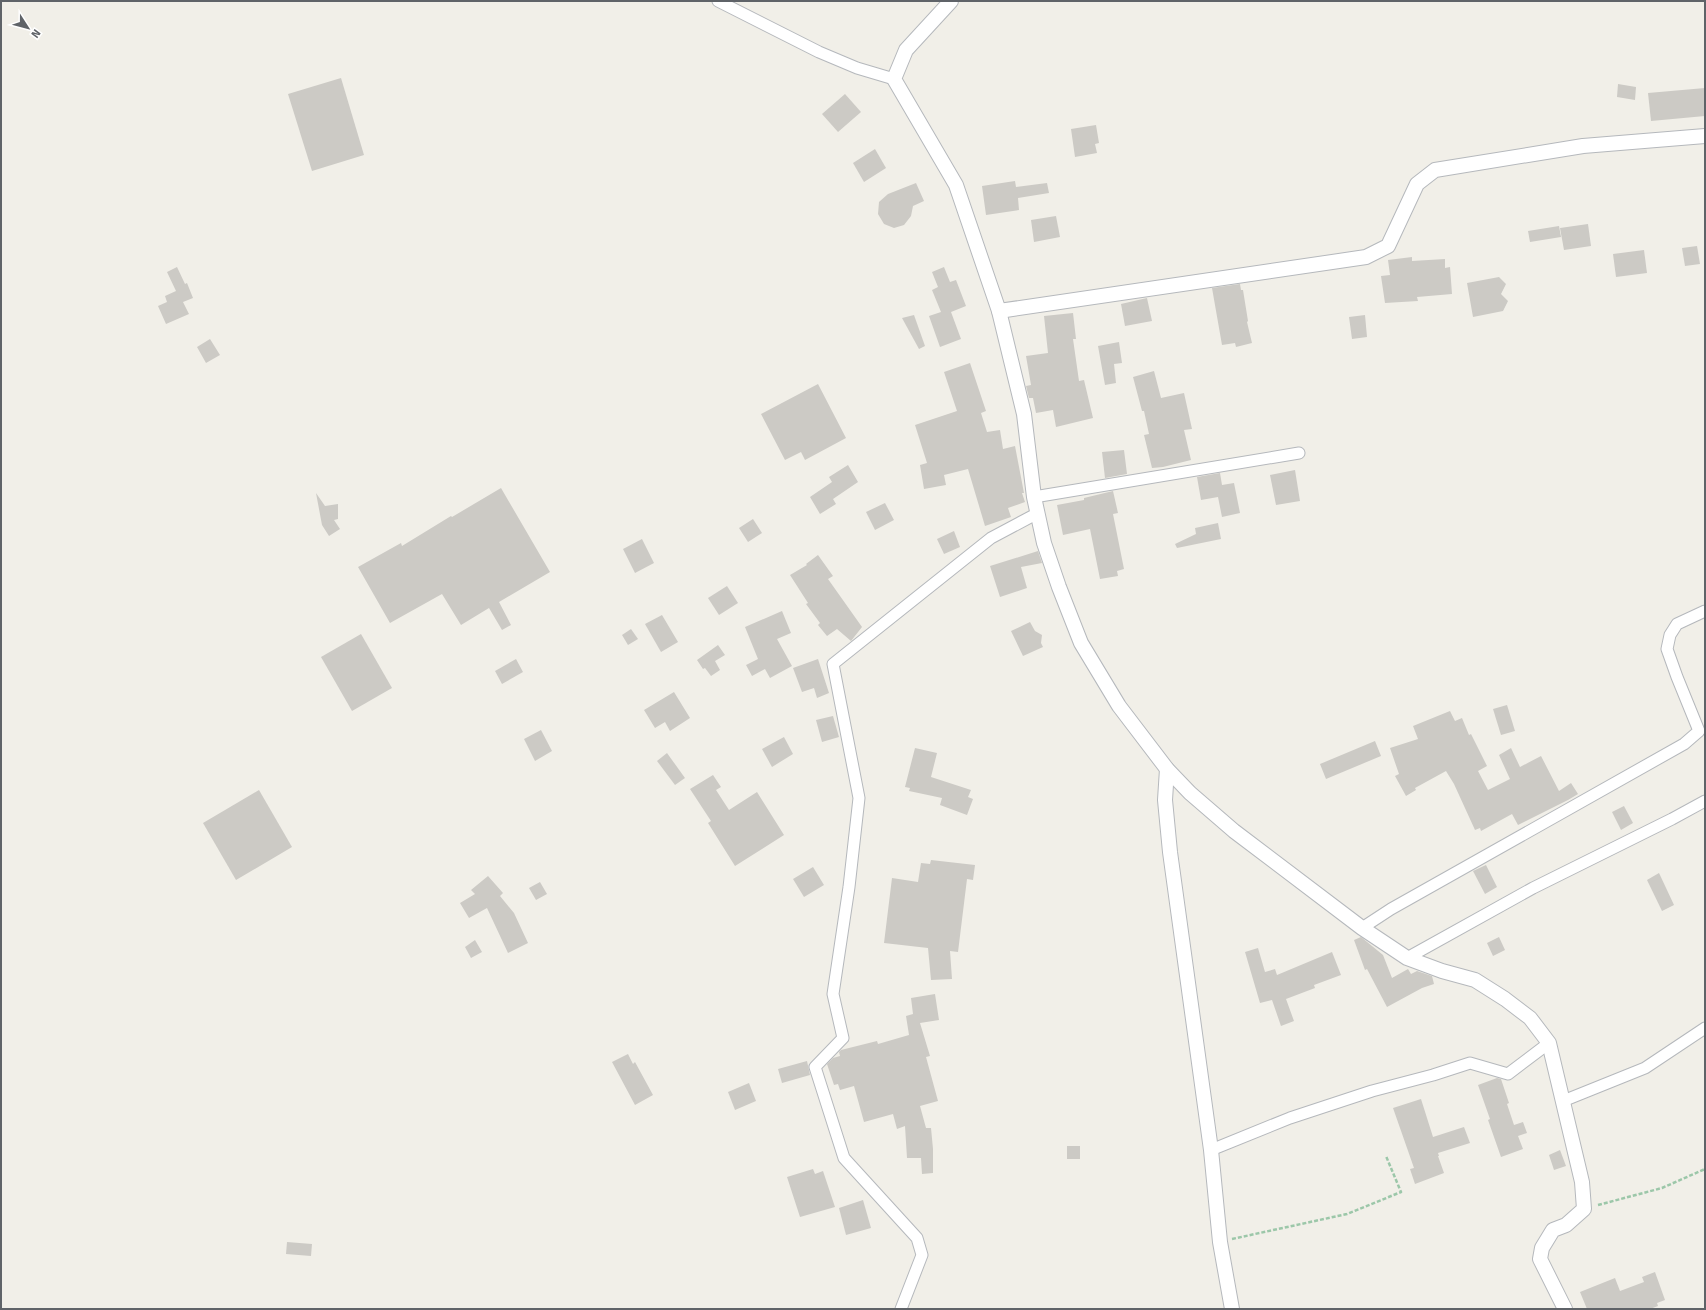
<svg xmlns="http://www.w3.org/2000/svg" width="1706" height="1310" font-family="'Fira Sans',sans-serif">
<rect width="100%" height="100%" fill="#f1efe8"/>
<g fill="#cccac5">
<polygon points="341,78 364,155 312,171 288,94"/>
<polygon points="1618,84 1636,87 1635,100 1617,97"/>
<polygon points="1705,88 1705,116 1651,121 1648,93"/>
<polygon points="845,94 861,112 838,132 822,114"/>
<polygon points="1096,125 1099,143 1095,144 1097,153 1075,157 1071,129"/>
<polygon points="875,149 886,168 864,182 853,163"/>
<polygon points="1015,181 1016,187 1047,183 1049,193 1018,198 1019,210 986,215 982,186"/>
<polygon points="916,183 924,201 913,206 911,216 904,225 894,228 884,224 878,214 879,202 888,194"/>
<polygon points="1056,216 1060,237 1034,242 1031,220"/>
<polygon points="1588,224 1591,246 1564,250 1560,228"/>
<polygon points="1559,226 1561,237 1530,242 1528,231"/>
<polygon points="1697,246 1700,264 1685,266 1682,248"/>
<polygon points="1644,250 1647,273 1616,277 1613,254"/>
<polygon points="1412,257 1412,261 1445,259 1445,268 1450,267 1452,294 1417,297 1418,301 1385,303 1381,276 1390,275 1388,260"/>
<polygon points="177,267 185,284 187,283 193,298 183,302 189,314 166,324 158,306 167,302 165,296 176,291 167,272"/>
<polygon points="944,267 950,282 956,280 966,306 951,312 961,339 940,347 929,316 941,312 932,290 938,287 932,272"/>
<polygon points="1499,277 1506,284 1501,294 1508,301 1503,311 1473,317 1467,283"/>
<polygon points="1240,284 1241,290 1243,290 1248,321 1247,322 1252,343 1236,347 1235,343 1222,345 1212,288"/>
<polygon points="1147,298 1152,321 1125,326 1121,304"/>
<polygon points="1073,313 1076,339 1073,339 1079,381 1084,380 1093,418 1056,427 1053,410 1036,413 1033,398 1029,398 1026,386 1031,385 1026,356 1048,353 1044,316"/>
<polygon points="914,315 925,346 919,349 902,318"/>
<polygon points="1365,315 1367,337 1352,339 1349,317"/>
<polygon points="210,339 220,355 206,363 197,347"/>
<polygon points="1119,342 1122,363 1114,364 1116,383 1105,385 1098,346"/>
<polygon points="970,363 986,411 981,413 987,432 1000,430 1003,449 1015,446 1024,493 1022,493 1025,502 1008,508 1011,517 985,526 968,469 944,475 946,485 924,489 920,465 927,463 915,425 957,411 944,372"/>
<polygon points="1154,371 1161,398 1184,393 1192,429 1184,430 1191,460 1163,467 1152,468 1144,435 1149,434 1144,411 1142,411 1133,377"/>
<polygon points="818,384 846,438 805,460 801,452 785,460 761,414"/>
<polygon points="1124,450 1127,474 1105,478 1102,452"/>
<polygon points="848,465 858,482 833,499 836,504 820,514 810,497 832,482 829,477"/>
<polygon points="1295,470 1300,501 1276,505 1270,475"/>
<polygon points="1220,473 1222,485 1234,483 1240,513 1222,517 1218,497 1201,500 1197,477"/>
<polygon points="501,488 550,572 499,602 511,625 502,630 489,608 461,625 442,594 390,623 358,567 401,543 402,546 451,516 452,517"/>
<polygon points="1113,491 1118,513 1113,514 1124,569 1117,571 1118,576 1100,579 1090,529 1063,535 1057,505 1084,500 1084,498"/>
<polygon points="316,493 325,506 338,504 338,519 334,520 340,529 329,536 322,525"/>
<polygon points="885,503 894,520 875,530 866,512"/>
<polygon points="753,519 762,533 748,542 739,528"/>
<polygon points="1218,523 1221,539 1177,548 1175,544 1196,534 1195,528"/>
<polygon points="954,531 960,547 944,554 937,539"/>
<polygon points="642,539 654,563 635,573 623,549"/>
<polygon points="1038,551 1042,563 1021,567 1027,588 1000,597 990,566"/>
<polygon points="818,555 833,576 828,579 862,627 851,641 837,629 827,636 818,625 820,623 806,604 808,603 790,575 807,565 806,564"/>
<polygon points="727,586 738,603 719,615 708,598"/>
<polygon points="782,611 791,633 777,639 792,666 770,678 765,669 752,676 746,665 758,659 745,627"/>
<polygon points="662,615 678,642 661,652 645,624"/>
<polygon points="1030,622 1035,631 1042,635 1041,643 1043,647 1023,656 1011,631"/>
<polygon points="631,629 638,639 628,645 622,635"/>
<polygon points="361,634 392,688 352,711 321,657"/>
<polygon points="718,645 725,655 715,661 720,670 711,676 705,668 703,669 697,660"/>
<polygon points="516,659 523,672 502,684 495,671"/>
<polygon points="818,659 829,693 817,698 814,688 802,692 793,668"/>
<polygon points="674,692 690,718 670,731 665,722 655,728 644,710"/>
<polygon points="1507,705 1515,731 1501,735 1493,709"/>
<polygon points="1450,711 1455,721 1462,718 1469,735 1471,734 1487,766 1478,771 1488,790 1510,779 1499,755 1511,748 1520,767 1541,756 1559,791 1571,783 1578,794 1568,800 1518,825 1512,814 1481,831 1480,828 1475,830 1454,784 1446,771 1415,788 1416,790 1406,796 1395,776 1399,774 1390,748 1418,739 1413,726"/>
<polygon points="833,716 839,737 822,742 816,720"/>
<polygon points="541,730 552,751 535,761 524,739"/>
<polygon points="784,737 793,754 772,767 762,749"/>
<polygon points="1375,741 1381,756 1326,779 1320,764"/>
<polygon points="915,748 937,753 931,777 971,790 968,797 973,799 967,815 940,805 942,798 909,791 910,788 905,787"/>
<polygon points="667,753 685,778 675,785 657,761"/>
<polygon points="713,775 721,787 716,790 729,810 757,792 784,835 735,866 708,823 711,821 690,789"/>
<polygon points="259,790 292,847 236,880 203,823"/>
<polygon points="1624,806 1633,823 1621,830 1612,812"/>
<polygon points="931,860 975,865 973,880 967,879 958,952 950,951 952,979 931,980 928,948 884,943 892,878 918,882 921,863 930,864"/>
<polygon points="1486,865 1497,887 1485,894 1473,871"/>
<polygon points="813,867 824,885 804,897 793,879"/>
<polygon points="1659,873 1674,905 1662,911 1647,880"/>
<polygon points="488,876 503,893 500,896 514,913 528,943 508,953 487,908 469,918 460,903 475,894 471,890"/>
<polygon points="540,882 547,894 536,900 529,888"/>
<polygon points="1361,937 1383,955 1392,978 1408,969 1411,974 1417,971 1432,976 1434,984 1422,988 1387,1007 1367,969 1365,970 1354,940"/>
<polygon points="1499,937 1505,950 1493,956 1487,943"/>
<polygon points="475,940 482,952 471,958 465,947"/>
<polygon points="1258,948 1265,972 1275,969 1277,975 1332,952 1341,975 1314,985 1315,988 1286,999 1294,1021 1281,1026 1272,1000 1260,1003 1245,952"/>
<polygon points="935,994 939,1020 920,1023 930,1056 926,1057 938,1101 920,1106 926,1128 931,1128 933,1149 933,1173 922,1174 921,1158 907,1158 905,1126 897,1129 893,1114 864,1122 854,1086 840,1090 838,1084 834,1085 827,1064 833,1058 840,1056 839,1052 841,1050 877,1041 878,1044 909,1035 906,1016 913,1014 911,998"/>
<polygon points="628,1054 633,1064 635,1062 653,1095 635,1105 612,1062"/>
<polygon points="807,1061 810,1075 782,1083 778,1069"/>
<polygon points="1497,1078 1501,1079 1509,1103 1507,1104 1514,1125 1523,1122 1527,1133 1518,1136 1523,1149 1501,1157 1488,1120 1490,1119 1478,1085"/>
<polygon points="749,1083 756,1101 735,1110 728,1092"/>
<polygon points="1421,1099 1433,1137 1464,1127 1470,1143 1438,1153 1439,1156 1438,1156 1444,1173 1415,1184 1410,1169 1414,1168 1393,1108"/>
<rect x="1067" y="1146" width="13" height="13"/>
<polygon points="1560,1150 1566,1166 1554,1170 1549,1155"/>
<polygon points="813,1169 815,1174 823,1171 835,1207 800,1217 787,1177"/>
<polygon points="863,1200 871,1228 846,1235 839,1208"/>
<polygon points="287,1242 312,1244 311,1256 286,1254"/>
<polygon points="1655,1272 1665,1300 1657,1303 1658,1306 1650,1309 1587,1309 1580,1292 1615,1278 1620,1291 1644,1282 1642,1277"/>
</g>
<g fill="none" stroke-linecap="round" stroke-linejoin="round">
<defs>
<g id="minor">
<polyline points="718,1 819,52 857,68 894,79"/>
<polyline points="1034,497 1299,453"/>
<polyline points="1362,928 1391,909 1684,744 1699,731 1677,677 1667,649 1670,635 1677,624 1705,611"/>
<polyline points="1407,958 1533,888 1672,819 1705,801"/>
<polyline points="1563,1101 1645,1068 1705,1028"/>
<polyline points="1211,1150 1290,1118 1372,1091 1433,1075 1470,1063 1508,1074 1549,1043"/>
<polyline points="901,1309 922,1255 917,1238 844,1158 815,1067 843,1038 833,994 849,887 859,798 833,664 991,538 1038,513"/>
</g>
<g id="tertiary">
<polyline points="951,1 906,50 894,79 956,185 999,311 1024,414 1034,497 1044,543 1059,587 1081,643 1119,706 1167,769 1190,793 1234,831 1362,928 1407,958 1442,971 1475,980 1505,999 1530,1018 1549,1043 1582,1182 1584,1209 1566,1225 1553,1230 1542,1248 1540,1259 1565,1309"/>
<polyline points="999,311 1366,257 1388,246 1417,184 1435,170 1583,146 1705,136"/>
<polyline points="1167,769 1165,800 1170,852 1211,1150 1220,1242 1232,1309"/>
</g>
</defs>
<use href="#minor" stroke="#b5b8bc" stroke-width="13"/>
<use href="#tertiary" stroke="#b5b8bc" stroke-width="16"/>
<g stroke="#9cc7a9" stroke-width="2.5" stroke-dasharray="4 2" stroke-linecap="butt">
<polyline points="1598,1205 1662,1188 1705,1169"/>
<polyline points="1232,1239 1347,1214 1401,1192 1386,1156"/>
</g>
<use href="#minor" stroke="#fff" stroke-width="11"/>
<use href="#tertiary" stroke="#fff" stroke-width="14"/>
</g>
<rect width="1706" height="1310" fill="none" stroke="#5f6368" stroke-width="4"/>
<g transform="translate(28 28) rotate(126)" stroke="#ffffff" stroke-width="3" paint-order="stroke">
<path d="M0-3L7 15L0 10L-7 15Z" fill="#5f6368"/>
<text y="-6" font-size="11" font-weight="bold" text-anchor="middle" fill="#5f6368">N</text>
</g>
</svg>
